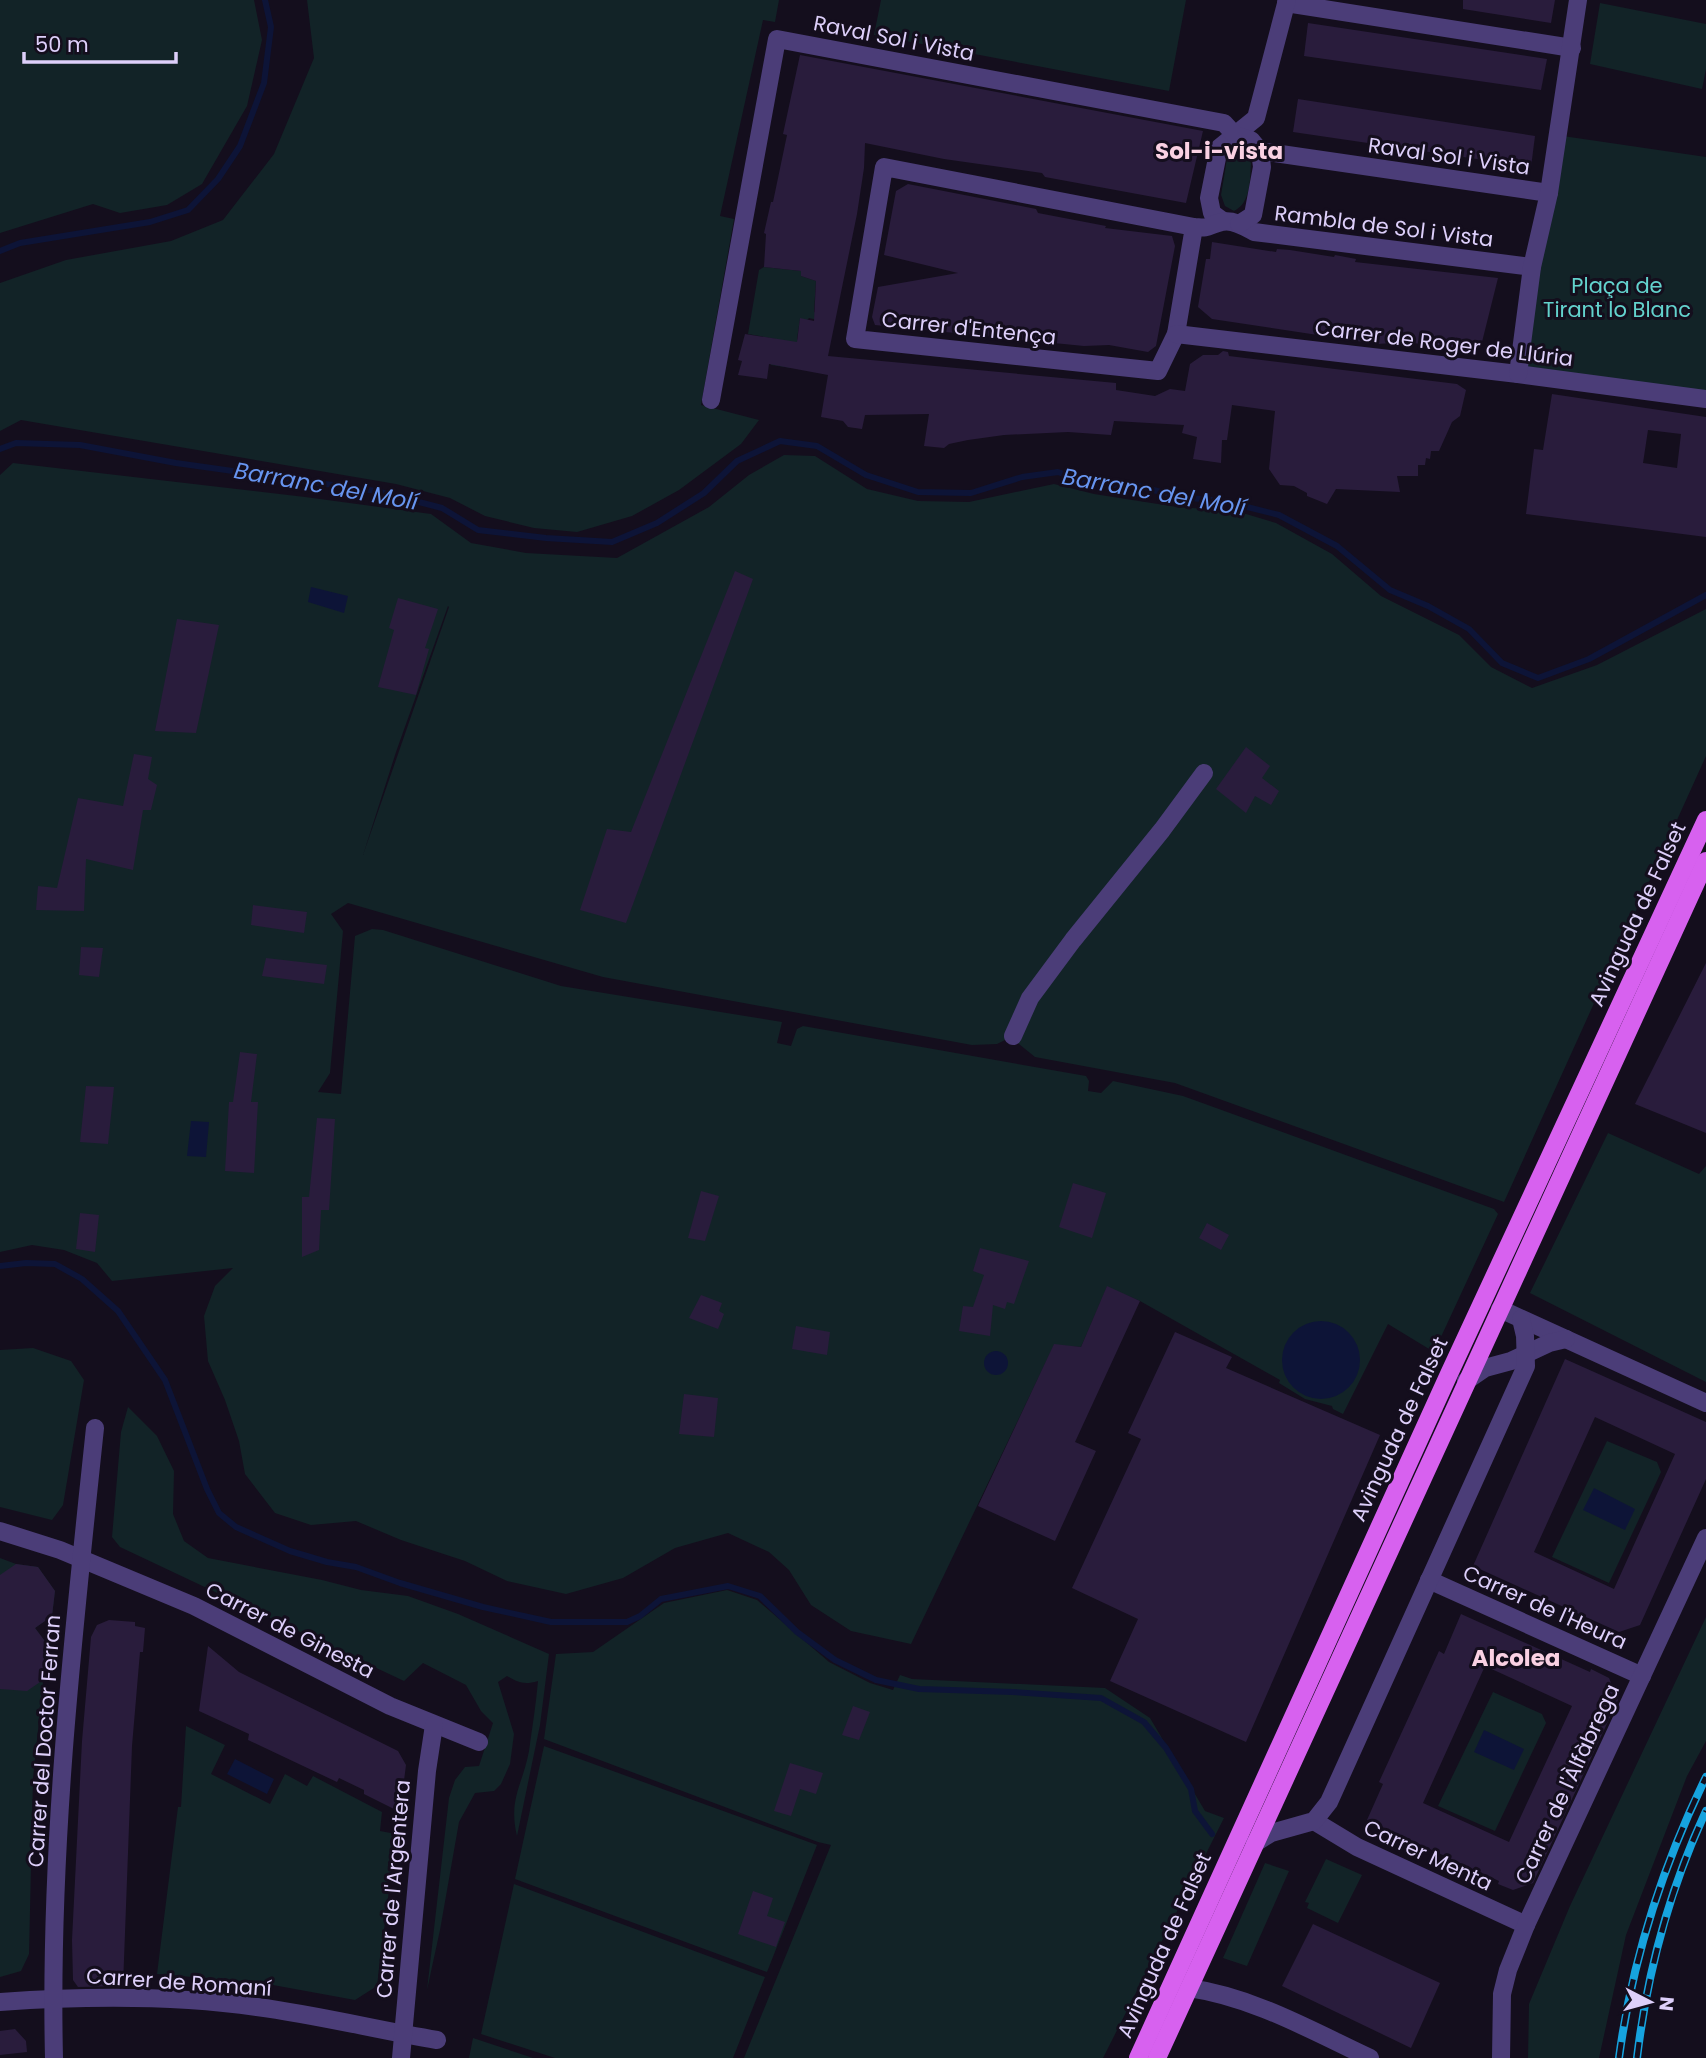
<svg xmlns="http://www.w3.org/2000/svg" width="1706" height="2058" font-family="Poppins,sans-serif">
<rect width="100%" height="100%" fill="#140e1d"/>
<g fill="#122327" fill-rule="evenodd">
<polygon points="0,0 254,0 262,40 247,106 202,184 167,205 120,213 93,204 0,233"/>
<polygon points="307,0 779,0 775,22 763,20 720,216 734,219 701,405 759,420 741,444 679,490 632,516 577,532 534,528 485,516 450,498 396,484 21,420 0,431 0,283 66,260 171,241 223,220 274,154 314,58"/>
<polygon points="881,0 1186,0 1169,91 874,35"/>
<polygon points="1600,3 1706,24 1706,69 1702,89 1590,64"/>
<polygon points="1556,135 1706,157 1706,399 1518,374"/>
<path d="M 1237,151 L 1244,152 L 1251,163 C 1250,179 1251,203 1234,211 L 1225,206 L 1221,195 L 1227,159 Z"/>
<polygon points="764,267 801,271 801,276 816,281 814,312 832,316 831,323 809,318 807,320 800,319 797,339 799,344 791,368 771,365 776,339 748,334 759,270"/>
<path d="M 784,455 L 815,456 L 867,489 L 918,501 L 969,502 L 1054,484 L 1094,494 L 1177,507 L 1236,511 L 1276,523 L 1332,554 L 1381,596 L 1459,635 L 1491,667 L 1532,688 L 1597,665 L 1706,609 L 1706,756 L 1504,1202 L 1175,1083 L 1035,1057 L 1019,1044 L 1013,1036 L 997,1044 L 972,1045 L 603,977 L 348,903 L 331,914 L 343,931 L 330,1073 L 318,1092 L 341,1094 L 355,936 L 372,929 L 383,930 L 561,986 L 782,1022 L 777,1043 L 791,1046 L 797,1029 L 803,1026 L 1086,1076 L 1089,1081 L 1088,1091 L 1101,1093 L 1113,1081 L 1183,1096 L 1494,1209 L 1498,1214 L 1434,1352 L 1388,1324 L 1343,1414 L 1333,1409 L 1332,1406 L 1305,1399 L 1279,1383 L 1280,1380 L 1140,1301 L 1107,1287 L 1081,1347 L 1054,1345 L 911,1644 L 851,1631 L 811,1605 L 789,1570 L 769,1552 L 728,1533 L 675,1548 L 623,1578 L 566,1594 L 507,1581 L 465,1561 L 401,1540 L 356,1521 L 311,1525 L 275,1513 L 245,1474 L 239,1441 L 225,1400 L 208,1361 L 204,1316 L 215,1286 L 233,1268 L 112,1281 L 97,1263 L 64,1250 L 32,1245 L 0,1252 L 0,475 L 13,463 L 305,497 L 431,514 L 471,543 L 526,553 L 617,558 L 709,507 L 749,475 ZM 448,606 L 449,607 L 363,855 L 396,752 Z"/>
<polygon points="1608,1133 1699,1174 1706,1166 1706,1382 1530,1293"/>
<polygon points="33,1348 71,1361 84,1380 63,1505 52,1520 0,1507 0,1350"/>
<path d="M 128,1407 L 157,1436 L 174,1471 L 173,1514 L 184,1541 L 208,1558 L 322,1580 L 361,1590 L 408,1596 L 458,1614 L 549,1654 L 540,1725 L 517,1836 C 508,1799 523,1784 529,1751 C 532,1728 536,1705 538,1681 C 524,1685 519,1683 507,1676 L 498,1682 L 514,1734 L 510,1764 L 501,1784 L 494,1791 L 475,1793 L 459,1822 L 440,1930 L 427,1990 L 449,1798 L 455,1780 L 465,1767 L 479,1766 L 493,1723 L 481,1711 L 466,1685 L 423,1663 L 404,1681 L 120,1547 L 112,1537 L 121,1432 Z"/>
<polygon points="1607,1441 1657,1462 1661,1472 1609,1583 1552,1557"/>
<polygon points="0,1558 16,1564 38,1567 55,1591 52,1616 35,1628 47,1644 33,1778 29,1954 21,1971 0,1977"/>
<polygon points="727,1590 757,1600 829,1662 870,1683 893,1690 900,1675 912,1679 1105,1688 1150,1718 1205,1811 1224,1818 1103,2058 744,2058 831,1845 818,1842 544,1739 556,1654 593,1652 664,1603"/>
<polygon points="1706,1617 1706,1741 1687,1776 1626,1935 1599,2058 1528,2058 1529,2004 1570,1906"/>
<polygon points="1493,1692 1542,1714 1546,1723 1495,1831 1438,1806"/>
<polygon points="186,1726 225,1745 211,1774 270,1804 285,1774 307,1786 313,1776 382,1812 380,1831 396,1834 377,1986 355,2000 262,1983 157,1974 178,1807 181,1807"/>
<polygon points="544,1746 817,1845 767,1972 515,1879"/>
<polygon points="1326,1859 1362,1875 1338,1923 1307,1908 1309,1903 1305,1902"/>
<polygon points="1265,1863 1289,1871 1247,1966 1223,1958"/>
<polygon points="514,1884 765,1977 733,2058 555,2058 481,2034"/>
<polygon points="473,2038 533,2058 469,2058"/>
</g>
<g fill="#0d1437">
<polygon points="311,587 348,596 344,613 308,602"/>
<polygon points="191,1121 209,1122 206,1157 187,1156"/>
<circle cx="1321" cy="1360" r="39"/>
<circle cx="996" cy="1363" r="12"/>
<polygon points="1594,1488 1635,1509 1625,1530 1583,1510"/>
<polygon points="1484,1730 1524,1749 1514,1770 1474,1752"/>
<polygon points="235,1759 274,1779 267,1794 227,1774"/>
</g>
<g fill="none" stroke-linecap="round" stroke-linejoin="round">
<g stroke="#0d1437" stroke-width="6">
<polyline points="0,251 20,243 150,222 188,210 218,179 240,146 264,83 271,27 265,0"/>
<polyline points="0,449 16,443 80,445 176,463 376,491 442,508 478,530 546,538 612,542 657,523 704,493 737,461 780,441 817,446 866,475 918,492 971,493 1022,477 1058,472 1094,485 1139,486 1179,497 1223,501 1279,515 1337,546 1390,590 1428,606 1469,629 1502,663 1538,678 1589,659 1706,595"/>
<polyline points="0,1266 26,1263 55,1264 82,1279 118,1311 165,1380 207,1489 219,1513 236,1527 290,1551 327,1562 356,1567 400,1583 483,1607 551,1622 627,1622 640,1616 661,1599 728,1586 760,1596 797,1632 835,1660 876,1680 919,1689 1013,1692 1101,1698 1144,1722 1166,1748 1191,1789 1195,1811 1212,1834"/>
</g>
</g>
<g fill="#291c3c" fill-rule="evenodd">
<polygon points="1463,0 1555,0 1551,23 1463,9"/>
<polygon points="1308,23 1547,59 1541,90 1304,56"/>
<polygon points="800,55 1203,131 1186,203 1045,177 1042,173 944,159 865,143 864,168 857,214 828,356 1116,383 1116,390 1155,396 1170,389 1185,391 1190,364 1203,355 1218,355 1223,351 1228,352 1229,356 1457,384 1466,390 1460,416 1452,422 1439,451 1431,451 1430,459 1426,458 1425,465 1418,465 1418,476 1397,476 1400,492 1336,489 1327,504 1307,496 1307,493 1294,486 1280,485 1269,469 1275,411 1232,405 1227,440 1222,440 1221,463 1193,459 1197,437 1182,433 1184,425 1114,421 1111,435 1068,432 1004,435 968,440 949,444 944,448 924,446 929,414 865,415 862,429 848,427 843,421 821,417 828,375 769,364 767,379 738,375 742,361 738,360 745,334 797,342 800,318 814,321 816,281 801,276 801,271 764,267 766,234 764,233 771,202 773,202 787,135 783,134"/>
<polygon points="1298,99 1535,136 1531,167 1293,132"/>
<polygon points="908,184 1036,209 1038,213 1106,226 1105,228 1172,236 1175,246 1156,346 1148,352 1109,345 1084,346 875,325 872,317 878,287 958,273 884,255 896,191"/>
<polygon points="1212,242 1276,252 1277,249 1290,250 1334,257 1335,255 1356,259 1355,262 1498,278 1481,346 1474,353 1408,342 1377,344 1212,319 1198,307 1206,259 1210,259"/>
<path d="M 1552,394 L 1706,417 L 1706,537 L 1526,514 L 1534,449 L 1543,450 ZM 1648,430 L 1681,434 L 1677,468 L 1643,463 Z"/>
<polygon points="735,571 753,579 626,923 580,910 607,829 631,832"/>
<polygon points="398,598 438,609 425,648 429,649 416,695 378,687 394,630 389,628"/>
<polygon points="177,619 219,625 196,733 155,731"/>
<polygon points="1246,747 1270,766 1262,778 1279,791 1271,805 1255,796 1246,813 1216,789"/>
<polygon points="134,754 152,757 148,779 157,785 151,810 143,810 133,870 86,859 84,911 36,910 38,886 57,888 78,798 123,806"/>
<polygon points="253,905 307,912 304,933 251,925"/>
<polygon points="81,947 103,948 99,977 79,975"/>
<polygon points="266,958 327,965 324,984 262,976"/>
<polygon points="1706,963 1706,1133 1635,1104"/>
<polygon points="240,1052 257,1054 251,1102 258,1102 254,1173 225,1171 229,1102 233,1102"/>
<polygon points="86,1086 114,1087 108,1144 80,1142"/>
<polygon points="317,1118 335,1119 329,1210 321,1210 319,1250 302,1257 302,1197 309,1197"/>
<polygon points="1073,1183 1106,1193 1092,1238 1059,1227"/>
<polygon points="701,1191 719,1196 705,1241 688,1238"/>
<polygon points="80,1213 99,1215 95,1252 76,1249"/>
<polygon points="1207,1223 1229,1235 1221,1250 1199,1238"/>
<polygon points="980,1248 1029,1261 1014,1304 1007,1302 1005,1309 993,1305 990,1336 959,1331 963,1306 973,1307 984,1275 973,1271"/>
<polygon points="1107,1286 1140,1301 1075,1442 1096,1451 1055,1541 978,1506 1054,1344 1081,1347"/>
<polygon points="701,1295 722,1303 719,1311 724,1314 718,1329 689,1318"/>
<polygon points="796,1326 830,1332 827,1355 792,1349"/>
<polygon points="1175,1332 1232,1357 1226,1368 1380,1435 1246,1742 1110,1681 1138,1619 1072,1588 1141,1439 1128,1433"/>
<path d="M 1565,1359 L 1706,1422 L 1706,1479 L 1640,1625 L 1619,1632 L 1473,1566 ZM 1595,1417 L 1675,1454 L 1614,1589 L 1534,1552 Z"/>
<polygon points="684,1394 718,1398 714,1437 679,1434"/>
<polygon points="16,1564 38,1567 55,1591 52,1616 35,1628 47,1644 43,1680 27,1691 0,1689 0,1575"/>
<path d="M 1461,1614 L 1590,1672 L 1591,1669 L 1609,1678 L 1618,1700 L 1533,1883 L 1513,1890 L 1498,1884 L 1499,1881 L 1367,1820 L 1383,1784 L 1379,1782 L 1439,1651 L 1444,1654 ZM 1485,1666 L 1572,1706 L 1509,1842 L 1423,1803 Z"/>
<polygon points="109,1620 135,1622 135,1626 145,1628 143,1652 140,1652 132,1746 123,1986 78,1987 73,1980 72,1940 82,1741 91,1637 97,1625"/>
<polygon points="208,1646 239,1672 398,1751 406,1765 400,1812 364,1794 364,1790 339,1778 337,1782 248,1740 249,1734 199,1711"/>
<polygon points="853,1706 870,1712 859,1740 842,1735"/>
<polygon points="790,1763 823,1773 816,1794 800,1789 791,1816 774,1811"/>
<polygon points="753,1891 773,1898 767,1916 785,1922 776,1947 738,1934"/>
<polygon points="1313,1924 1440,1983 1411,2048 1282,1986"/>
<polygon points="15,2029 26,2041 27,2052 0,2055 0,2031"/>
</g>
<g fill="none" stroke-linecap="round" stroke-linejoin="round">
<g stroke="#4b3d78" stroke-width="18">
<polyline points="1286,3 1572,48"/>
<polyline points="1260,151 1549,193"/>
<polyline points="1223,221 1212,213 1209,198 1219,148 1256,118 1287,0"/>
<path d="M 1194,227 L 1176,334 L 1158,371 L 855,339 L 884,167 L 1194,227 C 1211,229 1208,225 1222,222 C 1233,219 1245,227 1254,232 L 1532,267"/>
<polyline points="1176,334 1518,374 1706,399"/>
<polyline points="1518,374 1532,267 1549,193 1578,0"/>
<polyline points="711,400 777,39 1224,123 1235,135 1251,140 1260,151 1262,167 1253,215 1239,224"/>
<polyline points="1013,1036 1030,998 1073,940 1162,830 1204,773"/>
<polyline points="1500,1309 1706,1403"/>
<polyline points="1466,1381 1485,1368 1511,1361 1549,1343 1566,1339"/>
<polyline points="0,1531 60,1550 194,1606 390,1706 479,1742"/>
<polyline points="1429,1580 1642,1676"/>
<polyline points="1314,1821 1357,1847 1526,1925"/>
<polyline points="1255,1843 1271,1833 1314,1821 1329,1802 1526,1366 1525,1336 1521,1319"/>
<path d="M 1189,1988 C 1253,1997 1312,2031 1370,2058"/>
<path d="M 0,2002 C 85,1996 173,1995 257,2007 C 318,2015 377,2030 437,2040"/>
<path d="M 54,2058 C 49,1848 73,1637 95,1428"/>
<polyline points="401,2058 427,1771 434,1725"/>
<polyline points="1501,2058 1502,1994 1508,1970 1526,1925 1706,1538"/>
</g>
<g stroke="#d761ef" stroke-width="18">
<polyline points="1138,2058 1449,1374 1706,820"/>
<polyline points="1157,2058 1706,861"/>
</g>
<defs>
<g id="rail">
<path d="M 1619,2058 C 1632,1960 1663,1865 1706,1777"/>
<path d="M 1637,2058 C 1647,1974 1670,1888 1706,1811"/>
</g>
</defs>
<use href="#rail" stroke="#16a3df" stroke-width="8"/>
<use href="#rail" stroke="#140e1d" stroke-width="5" stroke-dasharray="16" stroke-linecap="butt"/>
</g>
<g text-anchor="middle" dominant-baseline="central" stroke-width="6" stroke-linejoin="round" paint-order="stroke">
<g font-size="21" fill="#ddcffa" stroke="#140e1d">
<text transform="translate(894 38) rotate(11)">Raval Sol i Vista</text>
<text transform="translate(1449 156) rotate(8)">Raval Sol i Vista</text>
<text transform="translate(1384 226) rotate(7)">Rambla de Sol i Vista</text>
<text transform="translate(969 328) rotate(6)">Carrer d'Entença</text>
<text transform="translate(1444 343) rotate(7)">Carrer de Roger de Llúria</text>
<text transform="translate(1637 914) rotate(-65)">Avinguda de Falset</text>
<text transform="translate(1399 1429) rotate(-65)">Avinguda de Falset</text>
<text transform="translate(1545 1607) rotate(24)">Carrer de l'Heura</text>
<text transform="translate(290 1630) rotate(27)">Carrer de Ginesta</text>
<text transform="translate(44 1741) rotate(-86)">Carrer del Doctor Ferran</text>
<text transform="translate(1567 1784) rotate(-65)">Carrer de l'Àlfàbrega</text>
<text transform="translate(1428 1855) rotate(25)">Carrer Menta</text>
<text transform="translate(393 1889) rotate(-85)">Carrer de l'Argentera</text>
<text transform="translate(1164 1945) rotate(-66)">Avinguda de Falset</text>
<text transform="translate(179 1982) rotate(4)">Carrer de Romaní</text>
</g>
<g font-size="21" fill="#63d2cd" stroke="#140e1d">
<text x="1617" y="285">Plaça de<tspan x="1617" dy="24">Tirant lo Blanc</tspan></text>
</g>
<g font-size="23" font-weight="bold" fill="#fad1e3" stroke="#140e1d">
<text x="1219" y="151">Sol-i-vista</text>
<text x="1516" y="1658">Alcolea</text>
</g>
<g font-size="23" font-style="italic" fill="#6795f0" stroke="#140e1d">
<text transform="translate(326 486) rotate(10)">Barranc del Molí</text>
<text transform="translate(1154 492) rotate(10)">Barranc del Molí</text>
</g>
</g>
<g transform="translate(1650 2002) rotate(96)" stroke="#140e1d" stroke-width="5" paint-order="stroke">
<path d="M0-5L12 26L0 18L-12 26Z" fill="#ddcffa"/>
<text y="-10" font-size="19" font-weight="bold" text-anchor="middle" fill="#ddcffa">N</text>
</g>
<path d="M24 52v10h152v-10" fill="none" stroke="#ddcffa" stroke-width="3.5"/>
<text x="35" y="52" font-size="21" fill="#ddcffa" stroke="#140e1d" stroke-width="5" paint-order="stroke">50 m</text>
</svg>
